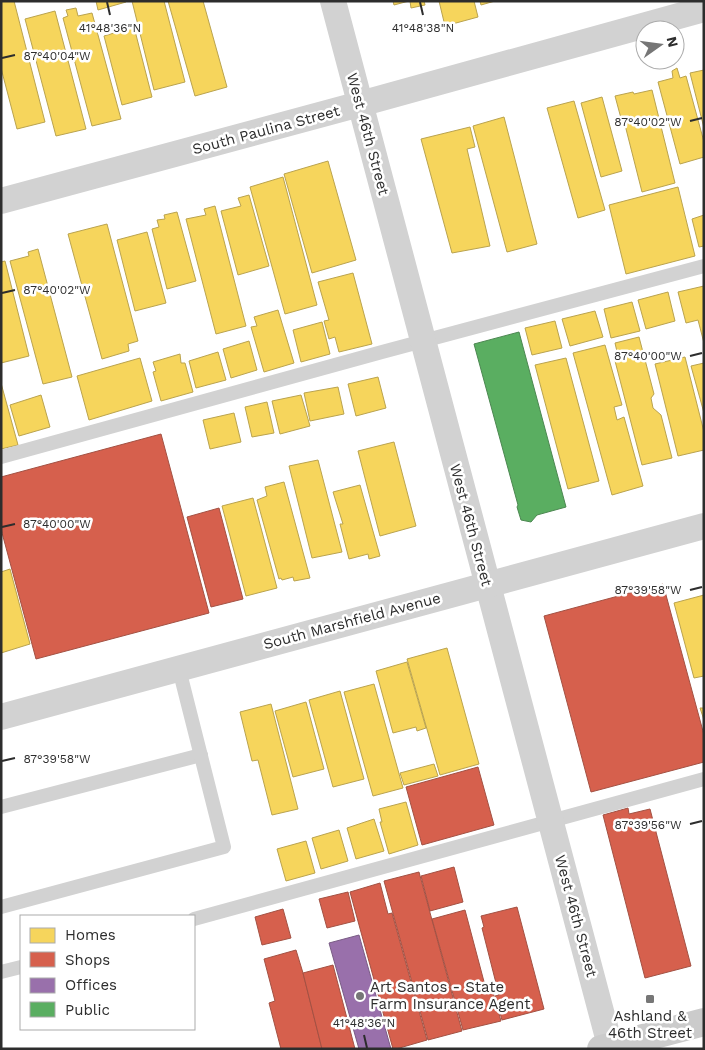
<svg xmlns="http://www.w3.org/2000/svg" width="705" height="1050" font-family="'Work Sans',sans-serif">
<rect width="100%" height="100%" fill="#fff"/>
<g fill="#f6d55c" stroke="#baa34e">
<polygon points="1,1 14,1 45,122 17,129 1,68"/>
<polygon points="96,1 125,1 126,2 98,10"/>
<polygon points="132,1 164,1 185,82 154,90"/>
<polygon points="168,1 203,1 227,87 195,96"/>
<polygon points="393,1 409,1 394,5"/>
<polygon points="410,1 424,1 425,5 411,8"/>
<polygon points="439,1 474,1 478,17 445,26"/>
<polygon points="480,1 495,1 481,5"/>
<polygon points="76,8 78,16 92,13 121,119 92,126 63,18 68,16 66,10"/>
<polygon points="55,11 86,129 56,136 25,19"/>
<polygon points="134,27 152,97 122,105 104,36"/>
<polygon points="677,68 680,78 686,76 704,142 704,157 680,164 658,82 673,78 672,71"/>
<polygon points="704,70 704,128 690,73"/>
<polygon points="652,90 675,183 642,192 624,121 622,122 615,96 633,92 634,94"/>
<polygon points="602,97 622,171 601,177 581,103"/>
<polygon points="574,101 605,210 578,218 547,108"/>
<polygon points="504,117 537,244 507,252 473,126"/>
<polygon points="470,127 475,147 467,149 490,246 452,253 421,139"/>
<polygon points="328,161 356,260 312,273 284,174"/>
<polygon points="283,177 317,305 285,314 250,187"/>
<polygon points="678,187 695,256 626,274 609,205"/>
<polygon points="249,195 269,266 238,275 221,211 241,206 238,198"/>
<polygon points="215,206 246,326 216,334 186,219 206,215 204,209"/>
<polygon points="177,212 196,281 167,289 152,229 159,227 157,220 165,219 164,215"/>
<polygon points="704,215 704,246 699,247 692,219"/>
<polygon points="107,224 138,341 128,344 129,351 102,359 68,234"/>
<polygon points="147,232 166,303 135,311 117,240"/>
<polygon points="38,249 72,377 43,384 10,261 29,256 28,252"/>
<polygon points="5,261 29,356 1,363 1,262"/>
<polygon points="353,273 372,344 339,352 335,337 329,339 324,321 329,320 318,282"/>
<polygon points="704,286 704,343 698,320 686,323 678,292"/>
<polygon points="668,292 675,321 646,329 638,300"/>
<polygon points="632,302 640,331 611,338 604,309"/>
<polygon points="278,310 294,363 264,372 251,327 257,326 254,317"/>
<polygon points="595,311 603,337 570,346 562,319"/>
<polygon points="555,321 562,348 532,355 525,328"/>
<polygon points="322,322 330,354 301,362 293,330"/>
<polygon points="639,337 654,394 651,398 653,408 661,415 672,458 642,465 614,357 618,356 615,343"/>
<polygon points="249,341 257,370 231,378 223,349"/>
<polygon points="605,345 622,405 614,407 617,420 624,417 643,486 612,495 573,353"/>
<polygon points="218,352 226,380 196,388 189,361"/>
<polygon points="180,354 181,363 185,363 193,392 161,401 153,372 156,371 153,362"/>
<polygon points="685,357 704,432 704,450 678,456 655,364"/>
<polygon points="140,358 152,401 89,420 77,376"/>
<polygon points="566,358 599,481 568,489 535,365"/>
<polygon points="704,363 704,413 691,366"/>
<polygon points="378,377 386,408 356,416 348,384"/>
<polygon points="1,383 18,445 1,449"/>
<polygon points="338,387 344,414 310,421 304,393"/>
<polygon points="41,395 50,427 19,436 10,405"/>
<polygon points="301,395 310,426 280,434 272,401"/>
<polygon points="267,402 274,433 252,437 245,407"/>
<polygon points="234,413 241,442 210,449 203,420"/>
<polygon points="394,442 416,526 380,536 358,451"/>
<polygon points="318,460 342,552 312,558 289,466"/>
<polygon points="284,482 310,578 294,581 293,577 282,580 281,578 279,579 257,500 267,496 265,487"/>
<polygon points="360,485 380,556 369,559 368,554 349,559 340,524 343,524 333,492"/>
<polygon points="253,498 277,588 246,596 222,506"/>
<polygon points="10,569 30,644 1,653 1,572"/>
<polygon points="704,595 704,676 694,678 674,603"/>
<polygon points="447,648 479,764 440,775 407,659"/>
<polygon points="407,662 426,728 417,731 416,727 393,733 376,671"/>
<polygon points="374,684 403,788 373,796 344,692"/>
<polygon points="340,691 364,779 333,787 309,700"/>
<polygon points="306,702 324,769 293,777 275,711"/>
<polygon points="271,704 298,809 272,815 258,760 252,761 240,712"/>
<polygon points="700,708 704,708 704,721 703,717"/>
<polygon points="434,764 438,776 404,785 400,773"/>
<polygon points="406,802 418,845 389,854 380,822 382,822 379,809"/>
<polygon points="374,819 384,851 356,859 347,828"/>
<polygon points="339,830 348,861 321,869 312,838"/>
<polygon points="306,841 315,873 286,881 277,849"/>
</g>
<g fill="#d6604d" stroke="#a35143">
<polygon points="161,434 209,613 36,659 1,529 1,477"/>
<polygon points="219,508 243,599 211,607 187,517"/>
<polygon points="663,584 704,735 704,762 591,792 544,616"/>
<polygon points="478,767 494,825 422,845 406,787"/>
<polygon points="628,808 629,814 650,809 691,966 645,978 603,815"/>
<polygon points="454,867 463,902 430,911 421,876"/>
<polygon points="419,872 462,1031 428,1040 384,881"/>
<polygon points="380,883 388,914 392,913 427,1040 396,1049 393,1049 350,892"/>
<polygon points="348,892 355,921 327,928 319,899"/>
<polygon points="517,907 544,1009 502,1020 495,996 499,995 482,928 484,927 481,916"/>
<polygon points="283,909 291,938 262,945 255,917"/>
<polygon points="465,910 487,993 493,992 501,1021 463,1030 432,919"/>
<polygon points="296,950 303,973 322,1049 281,1049 269,1003 275,1001 264,959"/>
<polygon points="333,965 355,1049 322,1049 303,973"/>
</g>
<polygon fill="#9970ab" stroke="#795c85" points="359,935 391,1049 359,1049 329,943"/>
<polygon fill="#5aae61" stroke="#4c8751" points="519,332 566,507 537,515 531,522 521,520 517,507 518,505 474,344"/>
<g fill="none" stroke-linecap="round" stroke-linejoin="round">
<g stroke="#d2d2d2" stroke-width="14">
<polyline points="1,457 382,352 704,266"/>
<polyline points="1,807 201,755"/>
<polyline points="1,907 224,847 179,669"/>
<polyline points="194,919 704,779"/>
<polyline points="1,972 21,967"/>
</g>
<g stroke="#d2d2d2" stroke-width="26">
<polyline points="333,1 611,1049"/>
<polyline points="1,201 360,104 704,9"/>
<polyline points="1,717 704,526"/>
</g>
<polyline stroke="#cbcbcb" stroke-width="28" points="601,1049 704,1022"/>
</g>
<path fill="none" stroke="#2d2d2d" stroke-width="2" d="M 107,2 L 110,15M 420,2 L 423,15M 2,58 L 15,55M 690,121 L 702,118M 2,293 L 15,290M 690,356 L 702,353M 2,527 L 15,524M 690,590 L 702,587M 2,761 L 15,758M 690,824 L 702,821M 364,1035 L 367,1048"/>
<g fill="#767676" stroke="#fff" stroke-width="2">
<circle cx="360" cy="996" r="5"/>
<rect x="645" y="994" width="10" height="10" rx="2.5"/>
</g>
<g text-anchor="middle" dominant-baseline="central" stroke-width="5" stroke-linejoin="round" paint-order="stroke">
<g font-size="15" fill="#2d2d2d" stroke="#fff">
<text transform="translate(266 130) rotate(-15)">South Paulina Street</text>
<text transform="translate(368 134) rotate(75)">West 46th Street</text>
<text transform="translate(471 525) rotate(75)">West 46th Street</text>
<text transform="translate(352 621) rotate(-15)">South Marshfield Avenue</text>
<text transform="translate(576 916) rotate(75)">West 46th Street</text>
</g>
<g font-size="15" fill="#2d2d2d" stroke="#fff" text-anchor="start">
<text x="370" y="987">Art Santos - State<tspan x="370" dy="17">Farm Insurance Agent</tspan></text>
<text x="650" y="1016" text-anchor="middle">Ashland &amp;<tspan x="650" dy="17">46th Street</tspan></text>
</g>
</g>
<g font-size="12" text-anchor="middle" fill="#2d2d2d" stroke="#fff" stroke-width="5" stroke-linejoin="round" paint-order="stroke">
<text x="110" y="32">41°48'36"N</text>
<text x="423" y="32">41°48'38"N</text>
<text x="57" y="60">87°40'04"W</text>
<text x="648" y="126">87°40'02"W</text>
<text x="57" y="294">87°40'02"W</text>
<text x="648" y="360">87°40'00"W</text>
<text x="57" y="528">87°40'00"W</text>
<text x="648" y="594">87°39'58"W</text>
<text x="57" y="763">87°39'58"W</text>
<text x="648" y="829">87°39'56"W</text>
<text x="364" y="1027">41°48'36"N</text>
</g>
<rect width="705" height="1050" fill="none" stroke="#2d2d2d" stroke-width="5"/>
<rect x="20" y="915" width="175" height="115" fill="#ffffff" stroke="#ababab"/>
<rect x="30" y="928" width="25" height="15" fill="#f6d55c" stroke="#ababab"/>
<text x="65" y="940" font-size="15" fill="#2d2d2d">Homes</text>
<rect x="30" y="952" width="25" height="15" fill="#d6604d" stroke="#ababab"/>
<text x="65" y="965" font-size="15" fill="#2d2d2d">Shops</text>
<rect x="30" y="978" width="25" height="15" fill="#9970ab" stroke="#ababab"/>
<text x="65" y="990" font-size="15" fill="#2d2d2d">Offices</text>
<rect x="30" y="1002" width="25" height="15" fill="#5aae61" stroke="#ababab"/>
<text x="65" y="1015" font-size="15" fill="#2d2d2d">Public</text>
<g transform="translate(660 45) rotate(76)"><circle r="24" fill="#ffffff" stroke="#ababab"/>
<path d="M0-4L9 19L0 12L-9 19Z" fill="#767676"/>
<text y="-8" font-size="14" font-weight="bold" text-anchor="middle" fill="#2d2d2d">N</text>
</g>
</svg>
